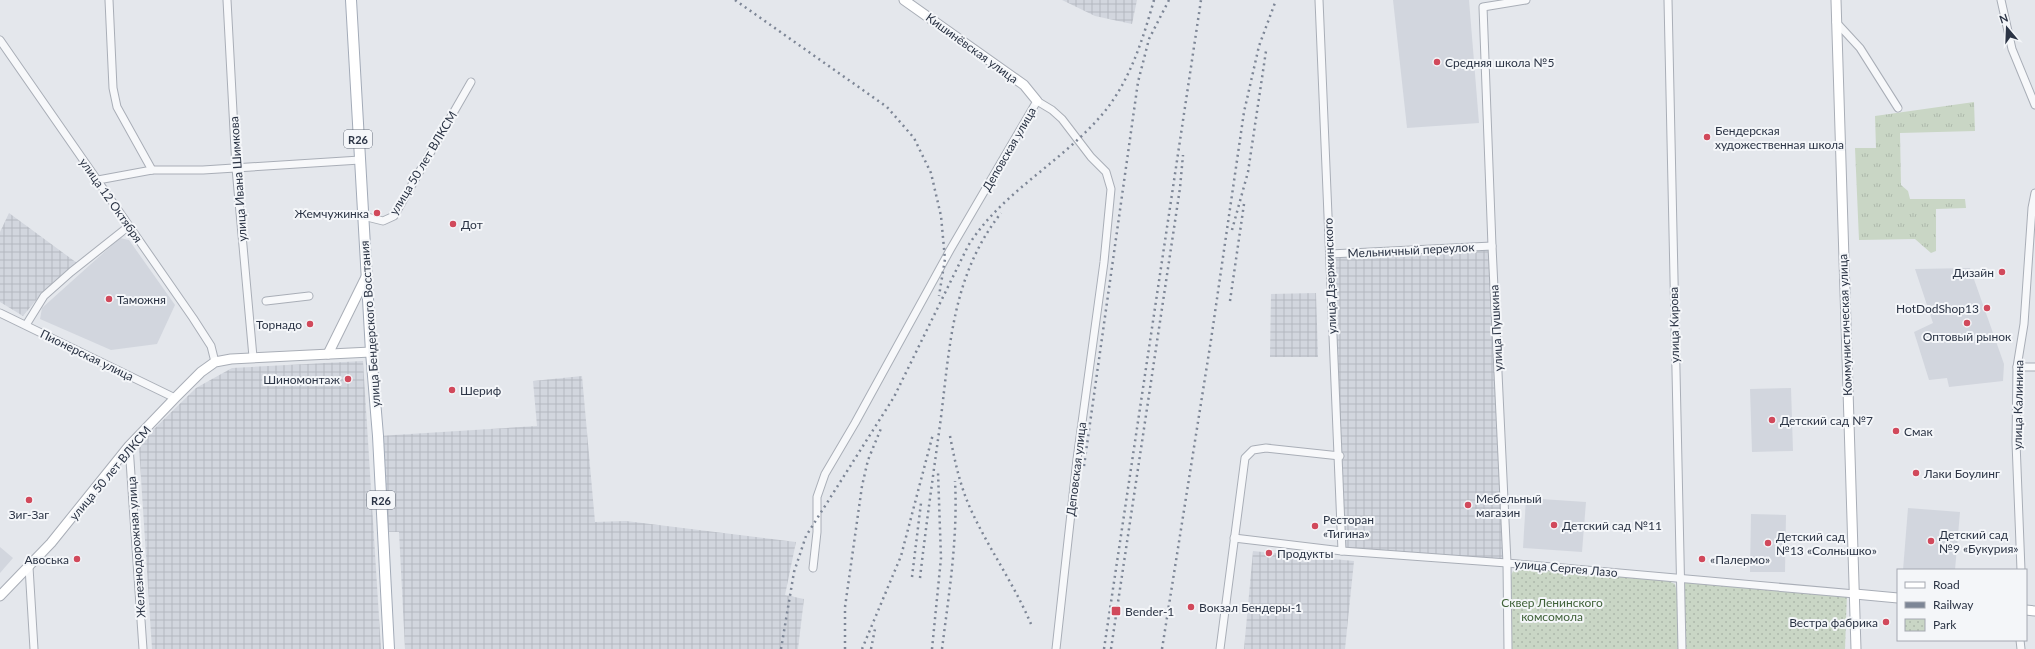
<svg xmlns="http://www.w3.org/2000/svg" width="2035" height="649" font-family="Lato,sans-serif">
<defs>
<pattern id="industrial-grid" width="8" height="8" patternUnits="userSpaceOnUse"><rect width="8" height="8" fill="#d2d6de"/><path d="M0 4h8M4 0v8" fill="none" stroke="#b4b8c0"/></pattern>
<pattern id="grass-tufts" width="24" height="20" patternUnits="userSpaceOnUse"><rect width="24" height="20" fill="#c9d6c5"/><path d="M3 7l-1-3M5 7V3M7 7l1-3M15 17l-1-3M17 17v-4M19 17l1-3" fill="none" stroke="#adb8ab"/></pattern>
<pattern id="park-dots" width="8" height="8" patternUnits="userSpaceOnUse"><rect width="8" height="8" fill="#c9d6c5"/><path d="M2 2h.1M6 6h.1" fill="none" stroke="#adb8ab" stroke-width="1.8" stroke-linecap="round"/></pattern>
</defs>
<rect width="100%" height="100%" fill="#e4e7ec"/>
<g fill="#d2d6de">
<polygon points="1393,0 1469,0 1479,123 1407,128"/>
<polygon points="120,238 129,240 175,305 157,344 111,350 40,319 42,308"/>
<polygon points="1970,268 2004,364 2003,381 1949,387 1947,378 1929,380 1914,332 1933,323 1915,269"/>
<polygon points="1791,388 1793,451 1752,452 1750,389"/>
<polygon points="1526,498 1586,502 1582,552 1523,548"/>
<polygon points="1908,508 1960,512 1955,570 1903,570"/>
<polygon points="1751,514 1786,515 1785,572 1750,572"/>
<polygon points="0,547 13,558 0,573"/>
</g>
<g fill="url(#industrial-grid)">
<polygon points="1062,0 1137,0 1132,24 1095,16"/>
<polygon points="9,213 77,263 42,293 23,316 0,302 0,232"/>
<polygon points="1492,246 1507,563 1342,551 1330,254"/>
<polygon points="1316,293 1318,357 1270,357 1271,294"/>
<polygon points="363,361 381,649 152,649 139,447 153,430 196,388 232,368"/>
<polygon points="582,376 595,522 626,521 796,542 785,595 804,599 798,649 405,649 399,532 382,532 378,436 537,426 533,381"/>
<polygon points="1253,551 1354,561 1345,649 1244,649"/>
</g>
<polygon fill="url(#grass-tufts)" points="1974,102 1975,131 1900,133 1901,185 1908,191 1910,199 1965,199 1966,208 1936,209 1936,251 1931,253 1915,239 1859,240 1855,148 1876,148 1875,116"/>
<g fill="url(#park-dots)">
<polygon points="1525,567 1666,580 1675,584 1677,593 1679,649 1512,649 1511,576 1513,571"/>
<polygon points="1679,578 1847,593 1845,649 1682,649"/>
</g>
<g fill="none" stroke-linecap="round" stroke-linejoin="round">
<defs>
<g id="street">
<polyline points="109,0 113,88 117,107 152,170"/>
<polyline points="227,0 236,168 253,357"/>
<polyline points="1319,0 1342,551"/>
<polyline points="1668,0 1682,649"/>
<polyline points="2001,0 2012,49 2035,105"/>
<polyline points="1836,22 1860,48 1898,108"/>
<polyline points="0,40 193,318 211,346 215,362"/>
<polyline points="98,180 152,170 203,170 360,160"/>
<polyline points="363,216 383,221 394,216 471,82"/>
<polyline points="1330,254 1492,246"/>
<polyline points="266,301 309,296"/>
<polyline points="0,313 175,398"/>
<polyline points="26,325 44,296 71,272 129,226"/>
<polyline points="2017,367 2035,367"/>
<polyline points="129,446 143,649"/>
<polyline points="1234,538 1342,551 1507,563 1855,594"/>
<polyline points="29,567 34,649"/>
<polyline points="813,568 817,532 817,497 825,474 855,423 950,250 1037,101 1052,110 1062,119 1091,157 1106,172 1111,189 1104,262 1077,459 1056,649"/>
<polyline points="2021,570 2016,442 2017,367 2024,324 2032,208 2035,193"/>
<polyline points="2020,640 2021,649"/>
<polyline points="1220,649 1245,458 1253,450 1266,448 1340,456"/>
<polyline points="1508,649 1507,563 1492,246 1483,7 1526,0"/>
</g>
<g id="secondary">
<polyline points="904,0 1024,85 1037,101"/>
<polyline points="1836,0 1856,649"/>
<polyline points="328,354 366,277"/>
<polyline points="1855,594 1898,598"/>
<polyline points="0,596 51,543 129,446 175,398 201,372 215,362 231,359 371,352"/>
<polyline points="2026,610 2035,611"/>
</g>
<polyline id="primary" points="351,0 371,352 378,436 389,649"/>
</defs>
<use href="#street" stroke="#a9aeb7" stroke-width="9"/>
<use href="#secondary" stroke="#a9aeb7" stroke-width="11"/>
<use href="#primary" stroke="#a3abb8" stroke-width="12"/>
<use href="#street" stroke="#f7f8fa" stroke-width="7"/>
<use href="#secondary" stroke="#fff" stroke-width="9"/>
<use href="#primary" stroke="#fff" stroke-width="10"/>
<g stroke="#7d8696" stroke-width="2.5" stroke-dasharray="2 4" stroke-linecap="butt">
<polyline points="735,0 887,107 914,138 931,173 941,216 945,259 939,296"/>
<polyline points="1232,230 1248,172 1266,51"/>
<polyline points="1230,301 1244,204"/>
<path d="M 950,436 C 955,462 960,486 971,510 C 989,549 1014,584 1031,624"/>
<polyline points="1084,466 1138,82 1149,39 1169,0"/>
<polyline points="912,577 921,503"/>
<path d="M 920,578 C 926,526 933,476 940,425 C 950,348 951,277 1001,213"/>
<path d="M 781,649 L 794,572 L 806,536 L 894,397 L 968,246 C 1001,193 1059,164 1100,117 C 1129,84 1142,42 1154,0"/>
<polyline points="845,649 845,607 862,486 868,460 882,426"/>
<polyline points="862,649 901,556 933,434"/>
<polyline points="871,649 875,629"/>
<polyline points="932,649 941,558 938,472"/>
<path d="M 942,649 C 949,593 958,538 955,481"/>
<polyline points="1104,649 1201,0"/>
<polyline points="1111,649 1180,188 1183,155"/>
<polyline points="1162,649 1211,340 1244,112 1259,46 1276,0"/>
</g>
</g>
<g fill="#d1495b" stroke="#f4f6f9" stroke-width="1.5">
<circle cx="1437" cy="62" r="4"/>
<circle cx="1707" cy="137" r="4"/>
<circle cx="377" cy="213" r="4"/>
<circle cx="453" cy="224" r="4"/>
<circle cx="2002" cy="272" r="4"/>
<circle cx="109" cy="299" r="4"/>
<circle cx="1987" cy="308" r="4"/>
<circle cx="1967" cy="323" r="4"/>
<circle cx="310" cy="324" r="4"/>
<circle cx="348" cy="379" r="4"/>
<circle cx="452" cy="390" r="4"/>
<circle cx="1772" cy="420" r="4"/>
<circle cx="1896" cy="431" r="4"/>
<circle cx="1916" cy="473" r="4"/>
<circle cx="29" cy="500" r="4"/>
<circle cx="1468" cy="505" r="4"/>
<circle cx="1554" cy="525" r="4"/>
<circle cx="1315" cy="526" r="4"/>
<circle cx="1931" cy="541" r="4"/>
<circle cx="1768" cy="543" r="4"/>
<circle cx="1269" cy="553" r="4"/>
<circle cx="77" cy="559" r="4"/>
<circle cx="1702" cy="559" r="4"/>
<circle cx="1191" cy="607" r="4"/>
<rect x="1111" y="606" width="10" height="10" rx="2"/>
<circle cx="1886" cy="622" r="4"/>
</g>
<g text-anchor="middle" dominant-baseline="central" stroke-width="4" stroke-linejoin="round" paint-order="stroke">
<g fill="#f4f6f9" stroke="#676e7b" stroke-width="1">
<rect x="344" y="130" width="28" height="18" rx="3"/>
<rect x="367" y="491" width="28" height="18" rx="3"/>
</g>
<g font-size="11" font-weight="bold" fill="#2b3445">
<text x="358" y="139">R26</text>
<text x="381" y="500">R26</text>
</g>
<g font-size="12" fill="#2b3445" stroke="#f4f6f9">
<text transform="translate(972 48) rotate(36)">Кишинёвская улица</text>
<text transform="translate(1009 149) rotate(-60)">Деповская улица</text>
<text transform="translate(423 163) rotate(-59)">улица 50 лет ВЛКСМ</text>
<text transform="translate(238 179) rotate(-94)">улица Ивана Шимкова</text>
<text transform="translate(111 200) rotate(55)">улица 12 Октября</text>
<text transform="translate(1411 250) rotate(-3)">Мельничный переулок</text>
<text transform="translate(1330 276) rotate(-92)">улица Дзержинского</text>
<text transform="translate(370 324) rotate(-94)">улица Бендерского Восстания</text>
<text transform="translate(1674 325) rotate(-91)">улица Кирова</text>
<text transform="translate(1845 325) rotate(-92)">Коммунистическая улица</text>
<text transform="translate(1496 328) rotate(-93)">улица Пушкина</text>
<text transform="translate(87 355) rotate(26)">Пионерская улица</text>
<text transform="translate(2018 405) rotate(-89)">улица Калинина</text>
<text transform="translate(1076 469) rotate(-83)">Деповская улица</text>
<text transform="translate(110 473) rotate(-50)">улица 50 лет ВЛКСМ</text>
<text transform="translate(136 547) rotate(-94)">Железнодорожная улица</text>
<text transform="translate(1566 568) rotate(5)">улица Сергея Лазо</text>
</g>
<g font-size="12" fill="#2b3445" stroke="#f4f6f9" text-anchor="start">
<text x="1445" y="62">Средняя школа №5</text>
<text x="1715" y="130">Бендерская<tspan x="1715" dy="14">художественная школа</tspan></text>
<text x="369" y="213" text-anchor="end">Жемчужинка</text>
<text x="461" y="224">Дот</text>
<text x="1994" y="272" text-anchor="end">Дизайн</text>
<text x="117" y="299">Таможня</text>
<text x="1979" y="308" text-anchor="end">HotDodShop13</text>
<text x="302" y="324" text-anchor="end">Торнадо</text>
<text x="1967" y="336" text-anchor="middle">Оптовый рынок</text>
<text x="340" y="379" text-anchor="end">Шиномонтаж</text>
<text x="460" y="390">Шериф</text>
<text x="1780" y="420">Детский сад №7</text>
<text x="1904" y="431">Смак</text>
<text x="1924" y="473">Лаки Боулинг</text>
<text x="1476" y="498">Мебельный<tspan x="1476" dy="14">магазин</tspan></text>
<text x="29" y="514" text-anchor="middle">Зиг-Заг</text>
<text x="1323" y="519">Ресторан<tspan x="1323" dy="14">«Тигина»</tspan></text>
<text x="1562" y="525">Детский сад №11</text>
<text x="1939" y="534">Детский сад<tspan x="1939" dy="14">№9 «Букурия»</tspan></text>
<text x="1776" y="536">Детский сад<tspan x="1776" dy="14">№13 «Солнышко»</tspan></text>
<text x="1277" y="553">Продукты</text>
<text x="69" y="559" text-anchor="end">Авоська</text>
<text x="1710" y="559">«Палермо»</text>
<text x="1199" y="607">Вокзал Бендеры-1</text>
<text x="1125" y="611">Bender-1</text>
<text x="1878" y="622" text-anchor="end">Вестра фабрика</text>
</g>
<g font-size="12" fill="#3f6138" stroke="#f4f6f9">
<text x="1552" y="602">Сквер Ленинского<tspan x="1552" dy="14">комсомола</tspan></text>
</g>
</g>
<rect x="1897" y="569" width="130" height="72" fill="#f4f6f9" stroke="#a4a8b1"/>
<rect x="1905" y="582" width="20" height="6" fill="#ffffff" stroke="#a4a8b1"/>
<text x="1933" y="589" font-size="12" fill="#2b3445">Road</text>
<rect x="1905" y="602" width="20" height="6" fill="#7d8696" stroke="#a4a8b1"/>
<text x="1933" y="609" font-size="12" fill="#2b3445">Railway</text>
<rect x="1905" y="619" width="20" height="12" fill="url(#park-dots)" stroke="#a4a8b1"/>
<text x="1933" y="629" font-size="12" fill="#2b3445">Park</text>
<g transform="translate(2007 28) rotate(341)" stroke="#f4f6f9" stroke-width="3" paint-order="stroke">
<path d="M0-3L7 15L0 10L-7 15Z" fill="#2b3445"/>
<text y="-6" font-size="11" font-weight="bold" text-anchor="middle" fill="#2b3445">N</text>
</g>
</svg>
